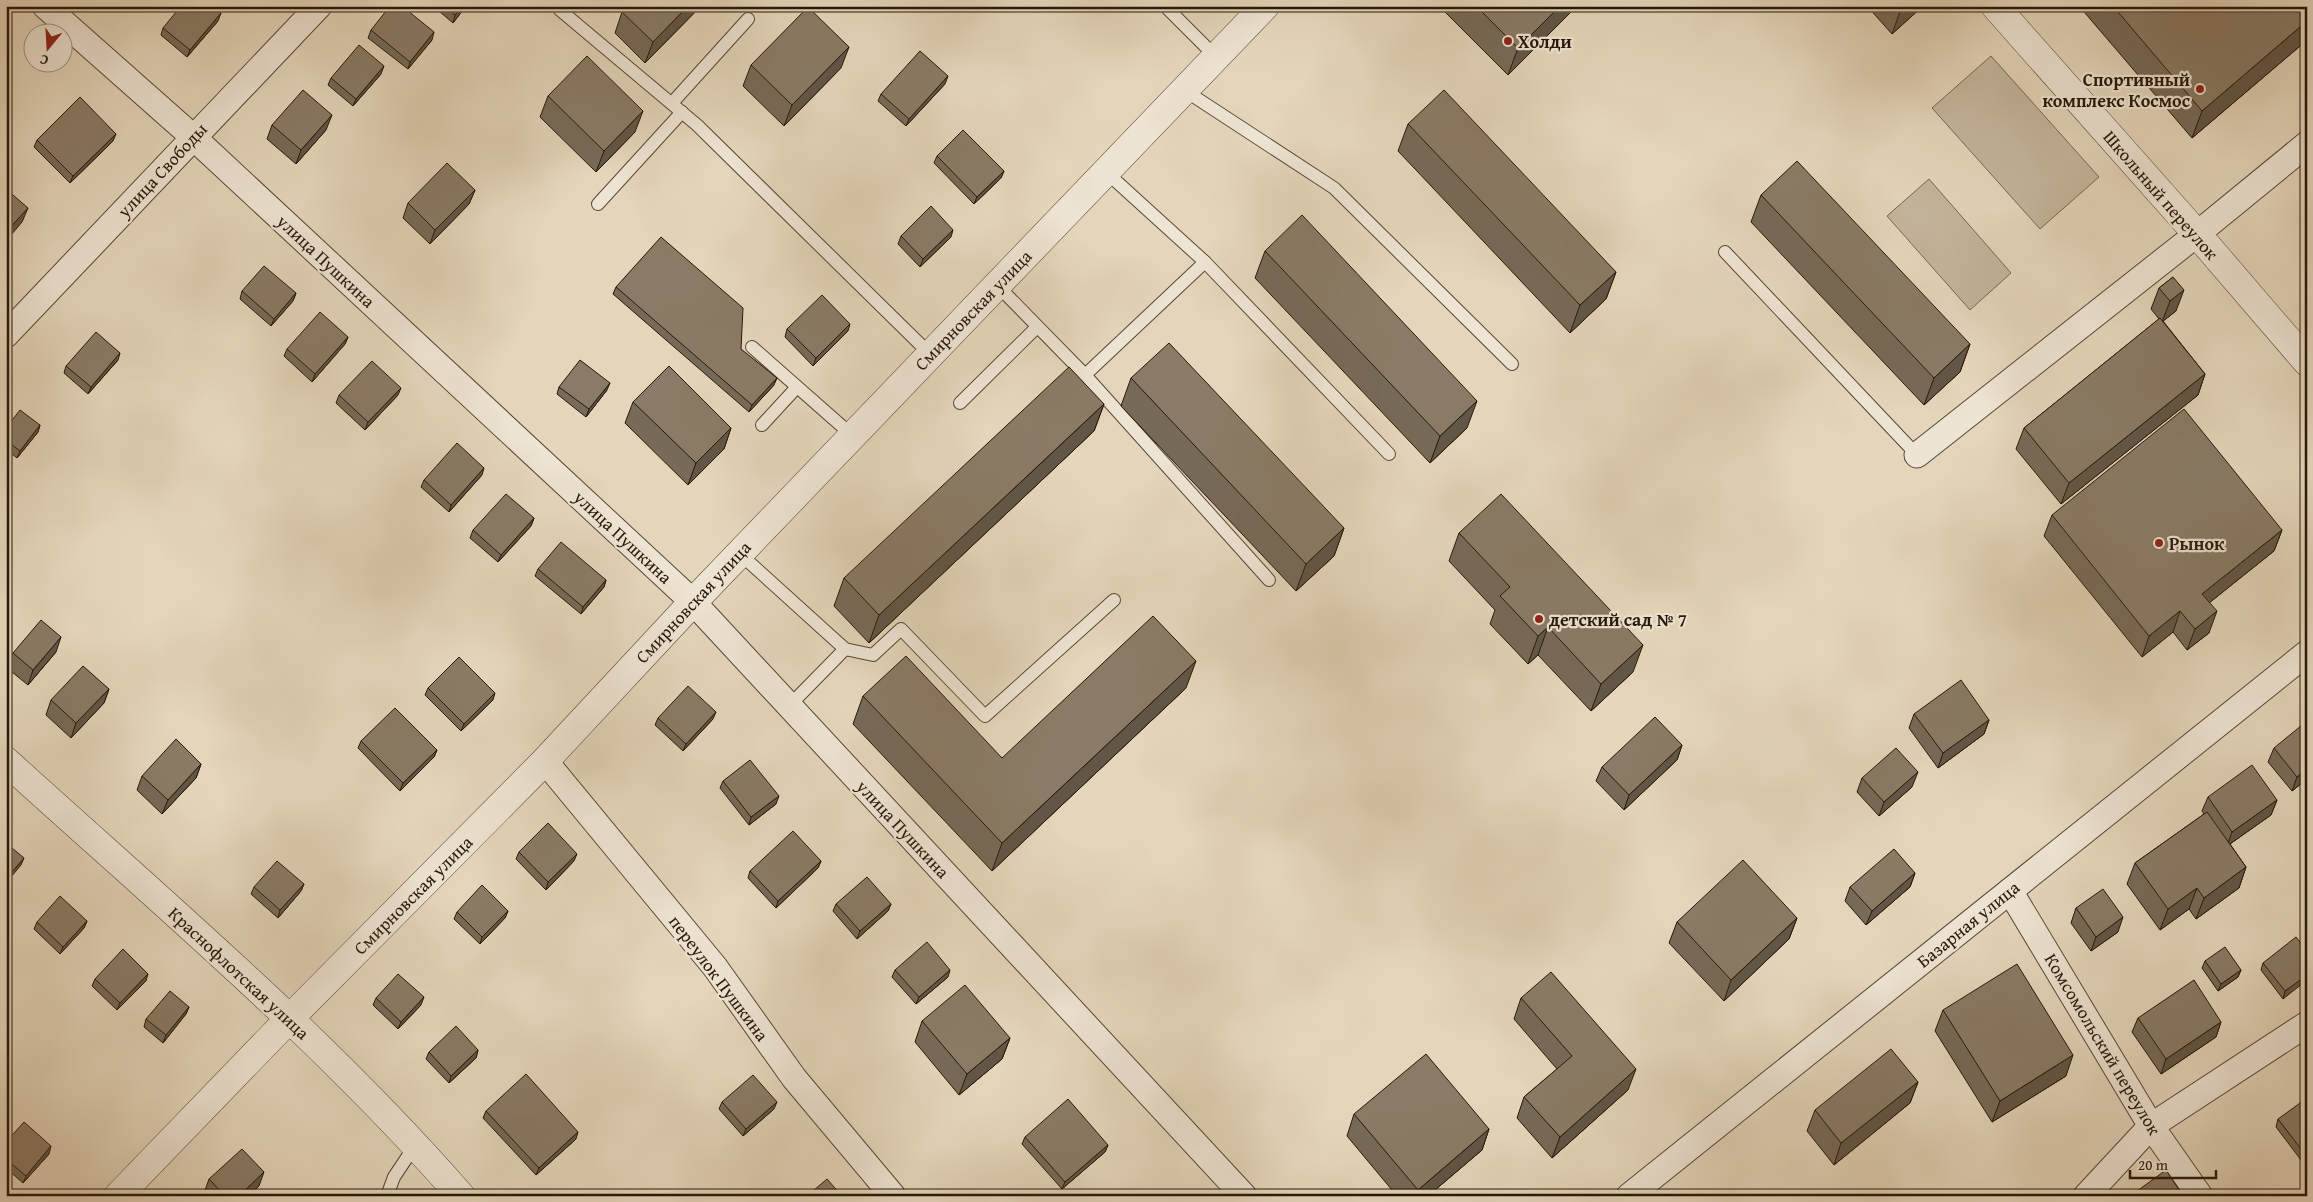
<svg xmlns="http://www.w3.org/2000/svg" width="2313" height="1202" font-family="'Gentium Book Plus',serif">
<rect width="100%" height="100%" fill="#e5d6bb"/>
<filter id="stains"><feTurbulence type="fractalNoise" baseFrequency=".004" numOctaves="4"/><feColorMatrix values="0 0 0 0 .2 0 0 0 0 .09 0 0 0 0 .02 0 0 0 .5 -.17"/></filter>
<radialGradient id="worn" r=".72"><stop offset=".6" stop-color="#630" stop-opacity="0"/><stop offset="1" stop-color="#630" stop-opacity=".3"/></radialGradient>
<g fill="#c5b69d" stroke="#766753">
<polygon points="1991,56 2099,177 2040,229 1932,108"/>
<polygon points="1929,179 2011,273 1970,310 1887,216"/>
</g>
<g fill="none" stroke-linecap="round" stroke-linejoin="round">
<defs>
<g id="service">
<polyline points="564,6 560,10 697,125 930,354"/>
<polyline points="1165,6 1216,57"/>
<polyline points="1184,90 1334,188 1512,364"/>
<polyline points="672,103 748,19"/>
<polyline points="598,204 682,112"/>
<polyline points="1725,252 1917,455"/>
<polyline points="1205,262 1389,454"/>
<polyline points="997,285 1085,375 1205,262 1106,172"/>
<polyline points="752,347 853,436"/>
<polyline points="1085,375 1269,580"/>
<polyline points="960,403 1037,327"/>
<polyline points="762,425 797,387"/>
<polyline points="739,553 845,649 789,706"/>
<polyline points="845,649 873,655 901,629 985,716 1114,600"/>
<polyline points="387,1196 394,1177 416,1144"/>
</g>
<g id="minor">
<polyline points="45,6 193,137 693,602 1244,1196"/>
<polyline points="6,335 319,6"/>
<polyline points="1917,455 2197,234 2307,144"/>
<polyline points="545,761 715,967 794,1078 893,1196"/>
<polyline points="2010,891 2151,1126 2200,1196"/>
<polyline points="1629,1196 2307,653"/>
<polyline points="2086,1196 2151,1126 2307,1024"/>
</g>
<g id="tertiary">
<polyline points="1995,6 2197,234 2307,362"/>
<path d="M 6,761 C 161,902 323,1038 461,1196"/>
<polyline points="118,1196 290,1018 545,761 693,602 1265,6"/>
</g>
</defs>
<use href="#service" stroke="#564836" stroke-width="14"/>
<use href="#minor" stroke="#564836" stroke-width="27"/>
<use href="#tertiary" stroke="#564836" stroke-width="29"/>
<use href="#service" stroke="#eee4d3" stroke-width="12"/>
<use href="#minor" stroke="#eee4d3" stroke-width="25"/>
<use href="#tertiary" stroke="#eee4d3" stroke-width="28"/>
</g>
<g fill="#776a58" stroke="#271809">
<polygon points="433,6 466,6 453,23"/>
<polygon points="701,6 645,63 615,33 622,12"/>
<polygon points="1439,6 1577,6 1508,75"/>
<polygon points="1867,6 1923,6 1892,34"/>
<polygon points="2079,6 2307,6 2307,38 2306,41 2192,138"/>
<polygon points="218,21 187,57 161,35 163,28"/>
<polygon points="371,30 432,40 408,69 368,38"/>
<polygon points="751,65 841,68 784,126 743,86"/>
<polygon points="381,74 353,106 328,85 331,78"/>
<polygon points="945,84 906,126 878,101 881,94"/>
<polygon points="548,96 635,132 596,172 540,117"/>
<polygon points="1408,124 1616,272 1606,299 1570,333 1398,151"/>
<polygon points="272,125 326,130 296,164 267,139"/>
<polygon points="37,140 113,141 70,183 34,147"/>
<polygon points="937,156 1004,171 1001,178 974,204 934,163"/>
<polygon points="475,190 469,204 430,244 403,218 408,203"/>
<polygon points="1761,195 1970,344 1960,372 1924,405 1751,222"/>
<polygon points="901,236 951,237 920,267 898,244"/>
<polygon points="1265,251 1467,428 1430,463 1255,278"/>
<polygon points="2173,277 2176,311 2163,321 2205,374 2198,395 2061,504 2016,449 2024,428 2159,319 2151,309 2159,288"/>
<polygon points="616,287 741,349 774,385 749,412 613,294"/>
<polygon points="242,291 296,293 293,301 271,326 240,299"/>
<polygon points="787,329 848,331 813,366 785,337"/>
<polygon points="348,337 345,344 312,382 284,356 287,349"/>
<polygon points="118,360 88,394 64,373 66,366"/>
<polygon points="1131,378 1344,528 1334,556 1296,591 1121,406"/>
<polygon points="559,387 607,390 586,417 557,394"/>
<polygon points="339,395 398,395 365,430 336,403"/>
<polygon points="633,402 731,428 724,449 688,485 625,423"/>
<polygon points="1104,404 1094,431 869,643 834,606 844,578"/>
<polygon points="40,425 38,432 17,458 6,449 6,428"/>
<polygon points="482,475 449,512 421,487 424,480"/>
<polygon points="2052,515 2282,530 2274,551 2209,603 2209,633 2187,650 2173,632 2142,657 2044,536"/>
<polygon points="534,518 531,526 498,562 470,538 473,530"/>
<polygon points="1459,533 1633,672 1591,711 1538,655 1528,664 1490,624 1495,610 1449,561"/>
<polygon points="538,569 606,580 604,587 581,614 535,576"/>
<polygon points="56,652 28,685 7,668 13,653"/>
<polygon points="428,688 493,700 461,731 425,695"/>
<polygon points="1186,688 992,871 853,724 863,696 1002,758"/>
<polygon points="109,689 104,703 71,738 46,715 51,700"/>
<polygon points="1914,714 1989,720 1984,734 1938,768 1909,728"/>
<polygon points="658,718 713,719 683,751 655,725"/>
<polygon points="361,741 437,750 434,757 400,791 358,748"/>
<polygon points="1682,745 1677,760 1624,810 1596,781 1602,767"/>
<polygon points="2274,748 2307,779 2292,791 2268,762"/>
<polygon points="201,764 196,778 162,814 137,790 142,776"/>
<polygon points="1862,778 1912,787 1879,816 1857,792"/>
<polygon points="723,781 776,804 749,825 720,788"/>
<polygon points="2208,797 2277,800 2271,815 2230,844 2246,867 2239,888 2196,919 2189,909 2160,930 2127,884 2135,863 2204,814 2202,811"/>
<polygon points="519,852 574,861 546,890 516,859"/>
<polygon points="821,861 818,868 776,908 748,878 750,871"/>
<polygon points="1915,873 1910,887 1866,925 1845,901 1850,887"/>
<polygon points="304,884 301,891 278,918 251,894 254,887"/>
<polygon points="836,904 891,904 888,911 857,939 833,911"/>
<polygon points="2076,908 2118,932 2091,951 2071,923"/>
<polygon points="508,911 505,918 480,944 454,919 457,912"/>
<polygon points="1797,918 1789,939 1724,1001 1669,943 1677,922"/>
<polygon points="87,921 84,928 60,954 34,929 37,922"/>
<polygon points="2307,951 2283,999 2261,970 2263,963"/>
<polygon points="2205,961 2241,970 2238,977 2218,991 2202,968"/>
<polygon points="895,970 948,977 916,1004 892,977"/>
<polygon points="95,979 146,981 117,1010 92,986"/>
<polygon points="376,998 421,1005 398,1029 373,1005"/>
<polygon points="1521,998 1628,1090 1552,1158 1517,1118 1524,1097 1557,1069 1514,1019"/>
<polygon points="189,1007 186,1014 163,1043 144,1027 146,1019"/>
<polygon points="1943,1010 2066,1076 1992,1122 1935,1031"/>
<polygon points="2138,1018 2221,1022 2216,1037 2161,1074 2132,1032"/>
<polygon points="922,1021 1010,1038 1002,1059 959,1095 915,1042"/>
<polygon points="478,1050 476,1058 449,1083 426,1059 429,1052"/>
<polygon points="1918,1082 1910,1103 1834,1165 1807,1131 1815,1110"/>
<polygon points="722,1102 774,1109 743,1136 719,1109"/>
<polygon points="486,1111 576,1139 536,1175 483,1118"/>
<polygon points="1354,1114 1489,1129 1482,1150 1428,1196 1397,1196 1347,1136"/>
<polygon points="2278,1119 2307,1156 2301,1160 2276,1127"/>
<polygon points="1025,1137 1108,1145 1105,1152 1062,1189 1022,1144"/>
<polygon points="6,1142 49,1154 23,1183 6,1168"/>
<polygon points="209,1179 259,1186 249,1196 206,1196 204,1193"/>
<polygon points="2137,1191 2183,1196 2135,1196"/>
</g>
<g fill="#615647" stroke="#271809">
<polygon points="463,6 466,6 453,23 455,15"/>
<polygon points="688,6 701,6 645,63 653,42"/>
<polygon points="1560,6 1577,6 1508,75 1518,48"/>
<polygon points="1902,6 1923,6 1892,34"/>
<polygon points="221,13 218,21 187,57 190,50"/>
<polygon points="2307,21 2307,38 2306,41 2192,138 2202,111"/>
<polygon points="434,32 432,40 408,69 410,62"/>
<polygon points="849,47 841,68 784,126 792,105"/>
<polygon points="384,66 381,74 353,106 356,99"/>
<polygon points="948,76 945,84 906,126 909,119"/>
<polygon points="643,111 635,132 596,172 604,151"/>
<polygon points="332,115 326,130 296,164 301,150"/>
<polygon points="116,134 113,141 70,183 73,176"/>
<polygon points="1004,171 1001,178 974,204 977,197"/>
<polygon points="475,190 469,204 430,244 435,230"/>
<polygon points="28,208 22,222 6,241 6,232"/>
<polygon points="953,230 951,237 920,267 923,259"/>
<polygon points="1616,272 1606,299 1570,333 1580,305"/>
<polygon points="2184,290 2176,311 2162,322 2170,301"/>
<polygon points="296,293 293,301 271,326 274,319"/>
<polygon points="850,324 848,331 813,366 816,358"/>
<polygon points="348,337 345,344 312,382 315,374"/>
<polygon points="1970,344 1960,372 1924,405 1934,378"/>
<polygon points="120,353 118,360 88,394 91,387"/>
<polygon points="2205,374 2198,395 2061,504 2069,483"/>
<polygon points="777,378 774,385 749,412 752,405"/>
<polygon points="610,383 607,390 586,417 589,409"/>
<polygon points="401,388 398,395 365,430 368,422"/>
<polygon points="1477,401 1467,428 1430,463 1440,436"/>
<polygon points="1104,404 1094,431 869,643 879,615"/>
<polygon points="40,425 38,432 17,458 20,451"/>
<polygon points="731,428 724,449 688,485 696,463"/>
<polygon points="484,468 482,475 449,512 451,505"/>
<polygon points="534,518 531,526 498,562 501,555"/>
<polygon points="1344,528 1334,556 1296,591 1306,564"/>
<polygon points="2282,530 2274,551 2194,615 2202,594"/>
<polygon points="606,580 604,587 581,614 583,607"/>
<polygon points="2180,611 2173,632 2142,657 2149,636"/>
<polygon points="2217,611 2209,633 2187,650 2195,629"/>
<polygon points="1548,627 1538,655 1528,664 1538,636"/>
<polygon points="61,637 56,652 28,685 33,670"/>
<polygon points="1643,645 1633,672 1591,711 1601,684"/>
<polygon points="1196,661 1186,688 992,871 1002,843"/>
<polygon points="109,689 104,703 71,738 76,723"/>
<polygon points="495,693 493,700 461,731 464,724"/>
<polygon points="716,712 713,719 683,751 686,744"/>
<polygon points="1989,720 1984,734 1938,768 1943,753"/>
<polygon points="1682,745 1677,760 1624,810 1629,795"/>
<polygon points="437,750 434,757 400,791 403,783"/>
<polygon points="201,764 196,778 162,814 168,800"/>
<polygon points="2307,769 2307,779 2292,791 2297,777"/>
<polygon points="1918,772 1912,787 1879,816 1884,802"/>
<polygon points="779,796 776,804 749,825 751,817"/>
<polygon points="2277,800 2271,815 2227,846 2232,832"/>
<polygon points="577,854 574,861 546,890 548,882"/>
<polygon points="24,858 21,865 6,883 6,879"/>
<polygon points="821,861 818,868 776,908 778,901"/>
<polygon points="2246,867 2239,888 2196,919 2204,898"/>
<polygon points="1915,873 1910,887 1866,925 1872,911"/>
<polygon points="304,884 301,891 278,918 280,910"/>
<polygon points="2197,888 2189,909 2160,930 2168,909"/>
<polygon points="891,904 888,911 857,939 860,931"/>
<polygon points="508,911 505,918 480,944 482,937"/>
<polygon points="2123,917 2118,932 2091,951 2096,937"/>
<polygon points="1797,918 1789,939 1724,1001 1731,980"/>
<polygon points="87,921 84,928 60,954 63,947"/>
<polygon points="950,970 948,977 916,1004 919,997"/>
<polygon points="2241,970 2238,977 2218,991 2221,984"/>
<polygon points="148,974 146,981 117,1010 120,1003"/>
<polygon points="2307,975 2307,980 2283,999 2285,991"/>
<polygon points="424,997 421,1005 398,1029 401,1022"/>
<polygon points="189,1007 186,1014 163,1043 166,1035"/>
<polygon points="2221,1022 2216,1037 2161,1074 2166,1059"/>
<polygon points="1010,1038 1002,1059 959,1095 967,1074"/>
<polygon points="478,1050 476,1058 449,1083 451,1076"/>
<polygon points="2073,1055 2066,1076 1992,1122 2000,1101"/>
<polygon points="1636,1069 1628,1090 1552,1158 1560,1137"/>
<polygon points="1918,1082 1910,1103 1834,1165 1841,1143"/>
<polygon points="777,1102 774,1109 743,1136 746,1129"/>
<polygon points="1489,1129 1482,1150 1428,1196 1415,1196 1418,1190"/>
<polygon points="578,1132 576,1139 536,1175 539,1168"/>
<polygon points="1108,1145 1105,1152 1062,1189 1065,1182"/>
<polygon points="51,1146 49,1154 23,1183 26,1176"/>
<polygon points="2307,1150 2307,1156 2301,1160 2304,1153"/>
<polygon points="264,1172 259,1186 249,1196 239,1196"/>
</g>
<g fill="#8a7b66" stroke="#271809">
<polygon points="181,6 212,6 221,13 190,50 163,28"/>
<polygon points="390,6 402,6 434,32 410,62 371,30"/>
<polygon points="445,6 463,6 455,15"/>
<polygon points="628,6 688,6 653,42 622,12"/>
<polygon points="1476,6 1560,6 1518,48"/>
<polygon points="2113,6 2307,6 2307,21 2202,111"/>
<polygon points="808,7 849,47 792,105 751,65"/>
<polygon points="359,45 384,66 356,99 331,78"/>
<polygon points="920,51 948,76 909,119 881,94"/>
<polygon points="587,56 643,111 604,151 548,96"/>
<polygon points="303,90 332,115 301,150 272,125"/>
<polygon points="1444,90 1616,272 1580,305 1408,124"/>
<polygon points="80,97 116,134 73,176 37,140"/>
<polygon points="963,130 1004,171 977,197 937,156"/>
<polygon points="1797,161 1970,344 1934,378 1761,195"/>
<polygon points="447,163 475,190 435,230 408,203"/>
<polygon points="6,189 28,208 6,232"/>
<polygon points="931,206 953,230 923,259 901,236"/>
<polygon points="1302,215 1477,401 1440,436 1265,251"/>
<polygon points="661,237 743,308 741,349 777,378 752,405 616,287"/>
<polygon points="264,266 296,293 274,319 242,291"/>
<polygon points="2173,277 2184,290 2170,301 2159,288"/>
<polygon points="822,295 850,324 816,358 787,329"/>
<polygon points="320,312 348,337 315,374 287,349"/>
<polygon points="2160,318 2205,374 2069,483 2024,428"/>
<polygon points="96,332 120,353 91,387 66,366"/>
<polygon points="1169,343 1344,528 1306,564 1131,378"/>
<polygon points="580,360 610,383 589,409 559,387"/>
<polygon points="372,361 401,388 368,422 339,395"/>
<polygon points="669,366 731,428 696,463 633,402"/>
<polygon points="1069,367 1104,404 879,615 844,578"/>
<polygon points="2184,409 2282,530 2202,594 2217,611 2195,629 2180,611 2149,636 2052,515"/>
<polygon points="20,410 40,425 20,451 6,440 6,428"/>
<polygon points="457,443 484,468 451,505 424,480"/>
<polygon points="506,494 534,518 501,555 473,530"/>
<polygon points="1501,494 1643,645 1601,684 1548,627 1538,636 1500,596 1510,587 1459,533"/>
<polygon points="561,542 606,580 583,607 538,569"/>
<polygon points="1153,616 1196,661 1002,843 863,696 906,656 1002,758"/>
<polygon points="41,620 61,637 33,670 13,653"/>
<polygon points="459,657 495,693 464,724 428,688"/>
<polygon points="83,666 109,689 76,723 51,700"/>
<polygon points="1961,680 1989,720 1943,753 1914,714"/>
<polygon points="688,686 716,712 686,744 658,718"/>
<polygon points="395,708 437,750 403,783 361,741"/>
<polygon points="1655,717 1682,745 1629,795 1602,767"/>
<polygon points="2307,721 2307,769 2297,777 2274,748"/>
<polygon points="176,739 201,764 168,800 142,776"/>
<polygon points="1896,748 1918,772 1884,802 1862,778"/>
<polygon points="750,760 779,796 751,817 723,781"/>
<polygon points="2252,765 2277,800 2232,832 2208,797"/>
<polygon points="2207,812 2246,867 2204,898 2197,888 2168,909 2135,863"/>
<polygon points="548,823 577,854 548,882 519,852"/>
<polygon points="793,831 821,861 778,901 750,871"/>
<polygon points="6,843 24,858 6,879"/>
<polygon points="1894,849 1915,873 1872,911 1850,887"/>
<polygon points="1743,860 1797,918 1731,980 1677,922"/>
<polygon points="277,861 304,884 280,910 254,887"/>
<polygon points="867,877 891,904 860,931 836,904"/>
<polygon points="482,885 508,911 482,937 457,912"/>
<polygon points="2103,889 2123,917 2096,937 2076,908"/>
<polygon points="60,896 87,921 63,947 37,922"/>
<polygon points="2296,937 2307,951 2307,975 2285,991 2263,963"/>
<polygon points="927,942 950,970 919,997 895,970"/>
<polygon points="2225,947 2241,970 2221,984 2205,961"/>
<polygon points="123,949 148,974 120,1003 95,979"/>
<polygon points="2017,964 2073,1055 2000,1101 1943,1010"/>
<polygon points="1551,972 1636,1069 1560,1137 1524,1097 1572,1056 1521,998"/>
<polygon points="398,974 424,997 401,1022 376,998"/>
<polygon points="2194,980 2221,1022 2166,1059 2138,1018"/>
<polygon points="965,985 1010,1038 967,1074 922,1021"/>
<polygon points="170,991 189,1007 166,1035 146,1019"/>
<polygon points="456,1026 478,1050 451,1076 429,1052"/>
<polygon points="1891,1049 1918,1082 1841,1143 1815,1110"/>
<polygon points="1426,1054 1489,1129 1418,1190 1354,1114"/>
<polygon points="526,1074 578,1132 539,1168 486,1111"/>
<polygon points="753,1075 777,1102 746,1129 722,1102"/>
<polygon points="2307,1098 2307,1150 2304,1153 2278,1119"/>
<polygon points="1068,1099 1108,1145 1065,1182 1025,1137"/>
<polygon points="24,1122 51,1146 26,1176 6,1159 6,1142"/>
<polygon points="242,1149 264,1172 239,1196 225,1196 209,1179"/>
<polygon points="2166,1170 2183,1196 2140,1196 2137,1191"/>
<polygon points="827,1179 842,1196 807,1196"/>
</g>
<g fill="#8f2418" stroke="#eee4d3" stroke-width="2">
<circle cx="1508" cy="41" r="5"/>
<circle cx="2200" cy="89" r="5"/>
<circle cx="2159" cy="543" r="5"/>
<circle cx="1539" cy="619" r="5"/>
</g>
<g text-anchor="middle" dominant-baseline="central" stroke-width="4.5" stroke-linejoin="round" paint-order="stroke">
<g font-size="18" font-weight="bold" fill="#271809" stroke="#eee4d3" text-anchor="start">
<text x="1518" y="41">Холди</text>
<text x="2190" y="79" text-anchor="end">Спортивный<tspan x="2190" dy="21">комплекс Космос</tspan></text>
<text x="2169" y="543">Рынок</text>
<text x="1549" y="619">детский сад № 7</text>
</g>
<g font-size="18" fill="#271809" stroke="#eee4d3">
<text transform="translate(162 170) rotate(-47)">улица Свободы</text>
<text transform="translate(2161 195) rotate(49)">Школьный переулок</text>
<text transform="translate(326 261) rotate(43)">улица Пушкина</text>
<text transform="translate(973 310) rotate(-46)">Смирновская улица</text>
<text transform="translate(623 537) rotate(43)">улица Пушкина</text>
<text transform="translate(693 602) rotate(-47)">Смирновская улица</text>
<text transform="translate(903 829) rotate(47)">улица Пушкина</text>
<text transform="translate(413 895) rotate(-45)">Смирновская улица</text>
<text transform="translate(1968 924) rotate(-39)">Базарная улица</text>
<text transform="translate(239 973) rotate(43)">Краснофлотская улица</text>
<text transform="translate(719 978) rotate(53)">переулок Пушкина</text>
<text transform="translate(2103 1044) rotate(59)">Комсомольский переулок</text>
</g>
</g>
<rect width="2313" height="1202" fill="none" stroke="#e5d6bb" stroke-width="25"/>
<rect x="8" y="8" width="2298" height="1187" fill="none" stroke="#271809" stroke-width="2.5"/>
<rect x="12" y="12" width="2288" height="1177" fill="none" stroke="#271809"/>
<g transform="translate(48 48) rotate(198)"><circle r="24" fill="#eee4d3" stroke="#9e9282"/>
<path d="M0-4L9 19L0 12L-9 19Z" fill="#8f2418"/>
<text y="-8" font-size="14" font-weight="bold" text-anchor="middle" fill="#271809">С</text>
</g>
<path d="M2130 1170v8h86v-8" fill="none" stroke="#271809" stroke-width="2.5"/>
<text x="2138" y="1170" font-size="15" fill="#271809" stroke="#eee4d3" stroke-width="4" paint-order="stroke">20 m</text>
<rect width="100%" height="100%" filter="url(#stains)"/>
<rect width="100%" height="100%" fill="url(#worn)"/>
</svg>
